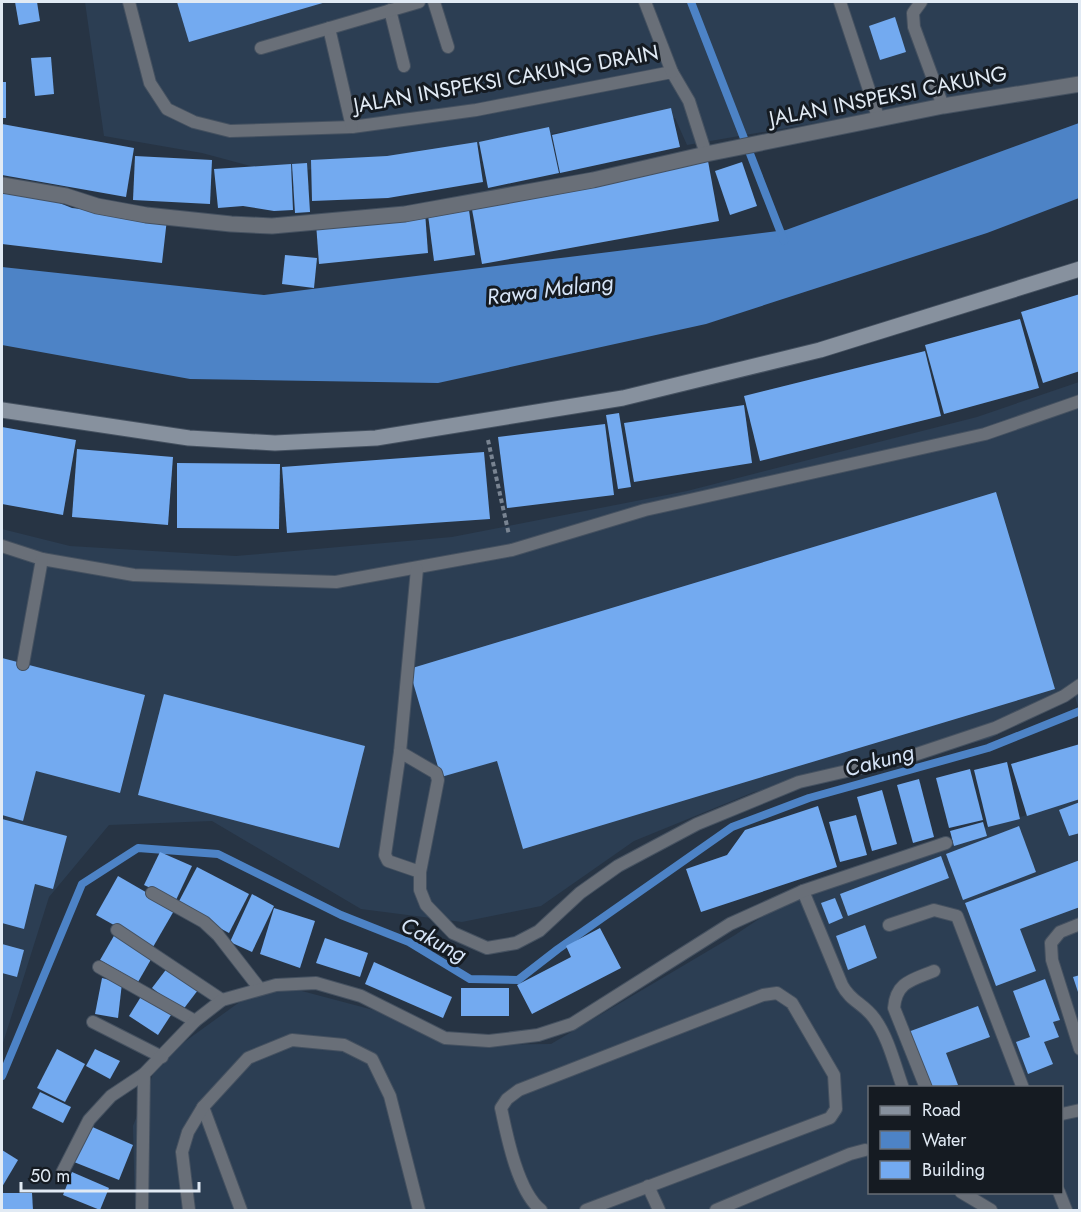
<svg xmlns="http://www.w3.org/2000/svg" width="1081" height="1212" font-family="Jost,sans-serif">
<rect width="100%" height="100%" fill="#273444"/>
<g fill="#2c3e53" fill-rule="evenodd">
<polygon points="85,2 1079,2 1079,78 687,145 675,118 643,119 364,164 277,173 202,153 104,136"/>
<polygon points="1079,382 1079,710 1074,693 989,739 754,792 634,841 541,906 462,922 361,909 212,821 109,825 49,897 2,1046 2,529 70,546 236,556 452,537 687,491 977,417"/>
<path d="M 1079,799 L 1079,1210 L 135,1210 L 133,1126 L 158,1061 L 241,1001 L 283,986 L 381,1012 L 465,1045 L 551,1044 L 735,935 L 820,878 ZM 870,1088 L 1062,1088 L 1062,1192 L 870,1192 Z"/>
</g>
<polygon fill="#4d83c6" points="1079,123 1079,198 987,233 706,324 438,383 190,379 2,345 2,267 264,295 786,230"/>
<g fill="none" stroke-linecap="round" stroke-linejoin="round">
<g stroke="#4d83c6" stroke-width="8">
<polyline points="691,2 784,241"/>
<polyline points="2,1076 82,884 138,848 218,854 341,915 409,942 470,979 518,980 558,949 732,827 809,798 988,748 1080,711"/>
</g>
</g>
<g fill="#73aaf0">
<polygon points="15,2 37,2 40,21 19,25"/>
<polygon points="177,2 326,2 189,42"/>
<polygon points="895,17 906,52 880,60 869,26"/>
<polygon points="51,57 54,94 35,96 31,58"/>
<rect x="2" y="82" width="4" height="36"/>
<polygon points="671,108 680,147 560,173 552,135"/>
<polygon points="2,124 134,148 126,197 2,175"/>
<polygon points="549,127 559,173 488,188 479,142"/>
<polygon points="477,142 483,182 388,198 312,201 311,160 387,156"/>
<polygon points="135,156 212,160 210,204 133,200"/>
<polygon points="708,161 719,221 482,264 471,204"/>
<polygon points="742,162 757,206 730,215 715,171"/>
<polygon points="307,163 310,212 295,213 292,164"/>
<polygon points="291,164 293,210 274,211 243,206 218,208 214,169"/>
<polygon points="2,188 52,200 72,208 167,219 162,263 2,244"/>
<polygon points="469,210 475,255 434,261 428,215"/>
<polygon points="425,212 428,253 319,264 316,223"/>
<polygon points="285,255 317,258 314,288 282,284"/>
<polygon points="1080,294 1080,371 1043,383 1021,312"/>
<polygon points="1020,319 1039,388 944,414 925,345"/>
<polygon points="925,351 941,416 760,461 744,396"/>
<polygon points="744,405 752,463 634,482 624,423"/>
<polygon points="619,413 631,487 618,489 606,415"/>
<polygon points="605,424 614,495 507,508 498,437"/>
<polygon points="2,427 76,440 63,515 2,504"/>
<polygon points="77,449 173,457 168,525 72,517"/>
<polygon points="484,452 490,519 287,533 282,467"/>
<polygon points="177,463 280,464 279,529 177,528"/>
<polygon points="996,492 1055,689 523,849 497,761 441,777 409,669"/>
<polygon points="2,658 145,695 120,793 36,771 23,821 2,815"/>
<polygon points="164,694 365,746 339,848 138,795"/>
<polygon points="1080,744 1080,799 1027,816 1011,764"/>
<polygon points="1007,762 1020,819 988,827 974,770"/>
<polygon points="970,769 983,820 949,828 936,778"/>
<polygon points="919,779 934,837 913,843 897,785"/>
<polygon points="882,790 897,844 872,851 857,797"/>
<polygon points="1080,802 1080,833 1069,836 1059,810"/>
<polygon points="818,806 837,867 701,912 686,869 727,855 745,830"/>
<polygon points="856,815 867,855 840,862 829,822"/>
<polygon points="2,819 67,836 53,889 35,884 24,929 2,923"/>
<polygon points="983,822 987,836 954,846 950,831"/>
<polygon points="1019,826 1036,872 963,900 946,854"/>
<polygon points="160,852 192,866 176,900 144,885"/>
<polygon points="941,856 949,878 848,916 840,894"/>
<polygon points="1080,860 1080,907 1020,929 1036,971 996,986 965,903"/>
<polygon points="197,867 249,894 229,933 177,905"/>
<polygon points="118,876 175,909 153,947 96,915"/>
<polygon points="252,894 274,906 252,952 230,942"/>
<polygon points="835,898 843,918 829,924 821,903"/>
<polygon points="274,908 315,921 300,968 260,954"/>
<polygon points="865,925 877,958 848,970 836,936"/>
<polygon points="600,928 621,968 532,1014 517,985 571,957 566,946"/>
<polygon points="115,934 153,956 138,982 100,960"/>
<polygon points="325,938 368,953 360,977 316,963"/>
<polygon points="2,944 24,950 17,977 2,973"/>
<polygon points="374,962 452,997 443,1018 365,984"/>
<polygon points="168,967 198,990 182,1011 152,988"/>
<polygon points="1080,975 1080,995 1079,995 1073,977"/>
<polygon points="102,978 122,983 118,1018 95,1014"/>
<polygon points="1045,979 1060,1020 1053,1022 1059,1037 1044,1042 1053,1064 1028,1074 1016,1042 1030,1037 1013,991"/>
<rect x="461" y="988" width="48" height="28"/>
<polygon points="142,995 171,1015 158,1035 129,1016"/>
<polygon points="978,1006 990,1037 946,1053 958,1085 929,1088 908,1032"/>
<polygon points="57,1049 85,1064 65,1102 37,1088"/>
<polygon points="95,1049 120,1061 110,1079 86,1066"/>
<polygon points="40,1092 71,1107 63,1123 32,1108"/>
<polygon points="88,1125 133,1145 119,1180 74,1162"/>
<polygon points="2,1150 18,1160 2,1187"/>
<polygon points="72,1172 109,1188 100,1210 63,1195"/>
<polygon points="2,1193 32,1193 33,1210 2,1210"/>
</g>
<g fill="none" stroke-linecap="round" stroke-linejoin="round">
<defs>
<g id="lane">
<polyline points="129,2 150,83 167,109 194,122 230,131 352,127 476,110 672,72 689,101 706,154"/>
<polyline points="434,2 448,47"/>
<polyline points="645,2 672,72"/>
<polyline points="840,2 879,120"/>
<polyline points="921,2 913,13 914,27 943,106"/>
<polyline points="390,10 404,66"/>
<polyline points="329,28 352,127"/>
<polyline points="261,48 419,2"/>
<polyline points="2,546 42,559 134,575 336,582 512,550 645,510 985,434 1080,401"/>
<polyline points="23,664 42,559"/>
<polyline points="400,752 417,569"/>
<polyline points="420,872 388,861 385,855 400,752 436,773 438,780 420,872 420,890 426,905 453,933 487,948 516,943 539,931 580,893 618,866 697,824 799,782 908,757 995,728 1064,696 1080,685"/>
<path d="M 803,891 L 842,985 C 851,1002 863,1003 874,1018 C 888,1036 895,1066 903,1088"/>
<polyline points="152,893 204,922 218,935 260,989"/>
<polyline points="1080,924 1060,932 1051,943 1052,960 1080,1049"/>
<polyline points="889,925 934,910 957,916 1023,1088"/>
<polyline points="117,930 222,1000"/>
<polyline points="99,967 195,1021"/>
<polyline points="93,1022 162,1057"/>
<path d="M 926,1088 L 894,1008 C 896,982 912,980 934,971"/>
<polyline points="203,1107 241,1210"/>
<polyline points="1062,1114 1080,1110"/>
<polyline points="62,1173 89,1120 111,1096 144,1074 195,1021 222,1000 276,985 316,983 361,996 445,1038 489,1041 538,1035 572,1024 730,924 803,891 946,843"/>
<polyline points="648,1186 659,1210"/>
<polyline points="961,1192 991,1210"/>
<polyline points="1059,1192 1066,1210"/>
<polyline points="142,1210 144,1074"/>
<polyline points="189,1210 182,1152 188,1132 203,1107 248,1058 292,1040 344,1045 372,1059 390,1096 419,1210"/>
<path d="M 541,1210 C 518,1192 507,1137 501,1108 L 507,1099 L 519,1090 L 763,995 L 777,993 L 792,1003 L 834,1075 L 836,1109 L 830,1118 L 586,1210"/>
<polyline points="716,1210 850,1154 865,1150"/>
</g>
<polyline id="street" points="2,185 66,196 97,206 146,215 231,224 272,226 405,214 593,180 706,154 943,106 1080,84"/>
<polyline id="secondary" points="2,410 189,438 275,443 376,438 623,398 820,350 1080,269"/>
</defs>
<use href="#lane" stroke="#455160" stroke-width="14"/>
<use href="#street" stroke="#455160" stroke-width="17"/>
<use href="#secondary" stroke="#455160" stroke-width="17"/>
<polyline stroke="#798492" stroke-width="4" stroke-dasharray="4.5 3" stroke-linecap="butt" points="488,440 509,535"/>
<use href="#lane" stroke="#696f78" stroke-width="12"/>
<use href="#street" stroke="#696f78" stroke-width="15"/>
<use href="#secondary" stroke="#87919e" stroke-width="15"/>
</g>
<g text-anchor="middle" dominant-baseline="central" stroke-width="6" stroke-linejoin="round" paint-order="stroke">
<g font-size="21" fill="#e1eaf4" stroke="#151b22">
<text transform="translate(506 79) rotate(-10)">JALAN INSPEKSI CAKUNG DRAIN</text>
<text transform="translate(888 96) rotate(-11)">JALAN INSPEKSI CAKUNG</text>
</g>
<g font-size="22" font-style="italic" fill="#d6e4f7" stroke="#151b22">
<text transform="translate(550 289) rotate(-7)">Rawa Malang</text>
<text transform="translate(879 760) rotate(-15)">Cakung</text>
<text transform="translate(434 939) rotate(28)">Cakung</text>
</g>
</g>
<rect width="1081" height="1212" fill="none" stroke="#e1eaf4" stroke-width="6"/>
<rect x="868" y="1086" width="195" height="108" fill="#151b22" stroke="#676e76" stroke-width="1.5"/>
<rect x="880" y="1106" width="30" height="9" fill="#87919e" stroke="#676e76" stroke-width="1.5"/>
<text x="922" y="1116" font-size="18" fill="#e1eaf4">Road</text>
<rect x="880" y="1131" width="30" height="18" fill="#4d83c6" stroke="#676e76" stroke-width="1.5"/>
<text x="922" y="1146" font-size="18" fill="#e1eaf4">Water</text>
<rect x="880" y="1161" width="30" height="18" fill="#73aaf0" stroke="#676e76" stroke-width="1.5"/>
<text x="922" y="1176" font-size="18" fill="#e1eaf4">Building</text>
<path d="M21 1182v9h178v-9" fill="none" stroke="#e1eaf4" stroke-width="3"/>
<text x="30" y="1182" font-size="18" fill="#e1eaf4" stroke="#151b22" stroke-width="4.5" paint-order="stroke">50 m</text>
</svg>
